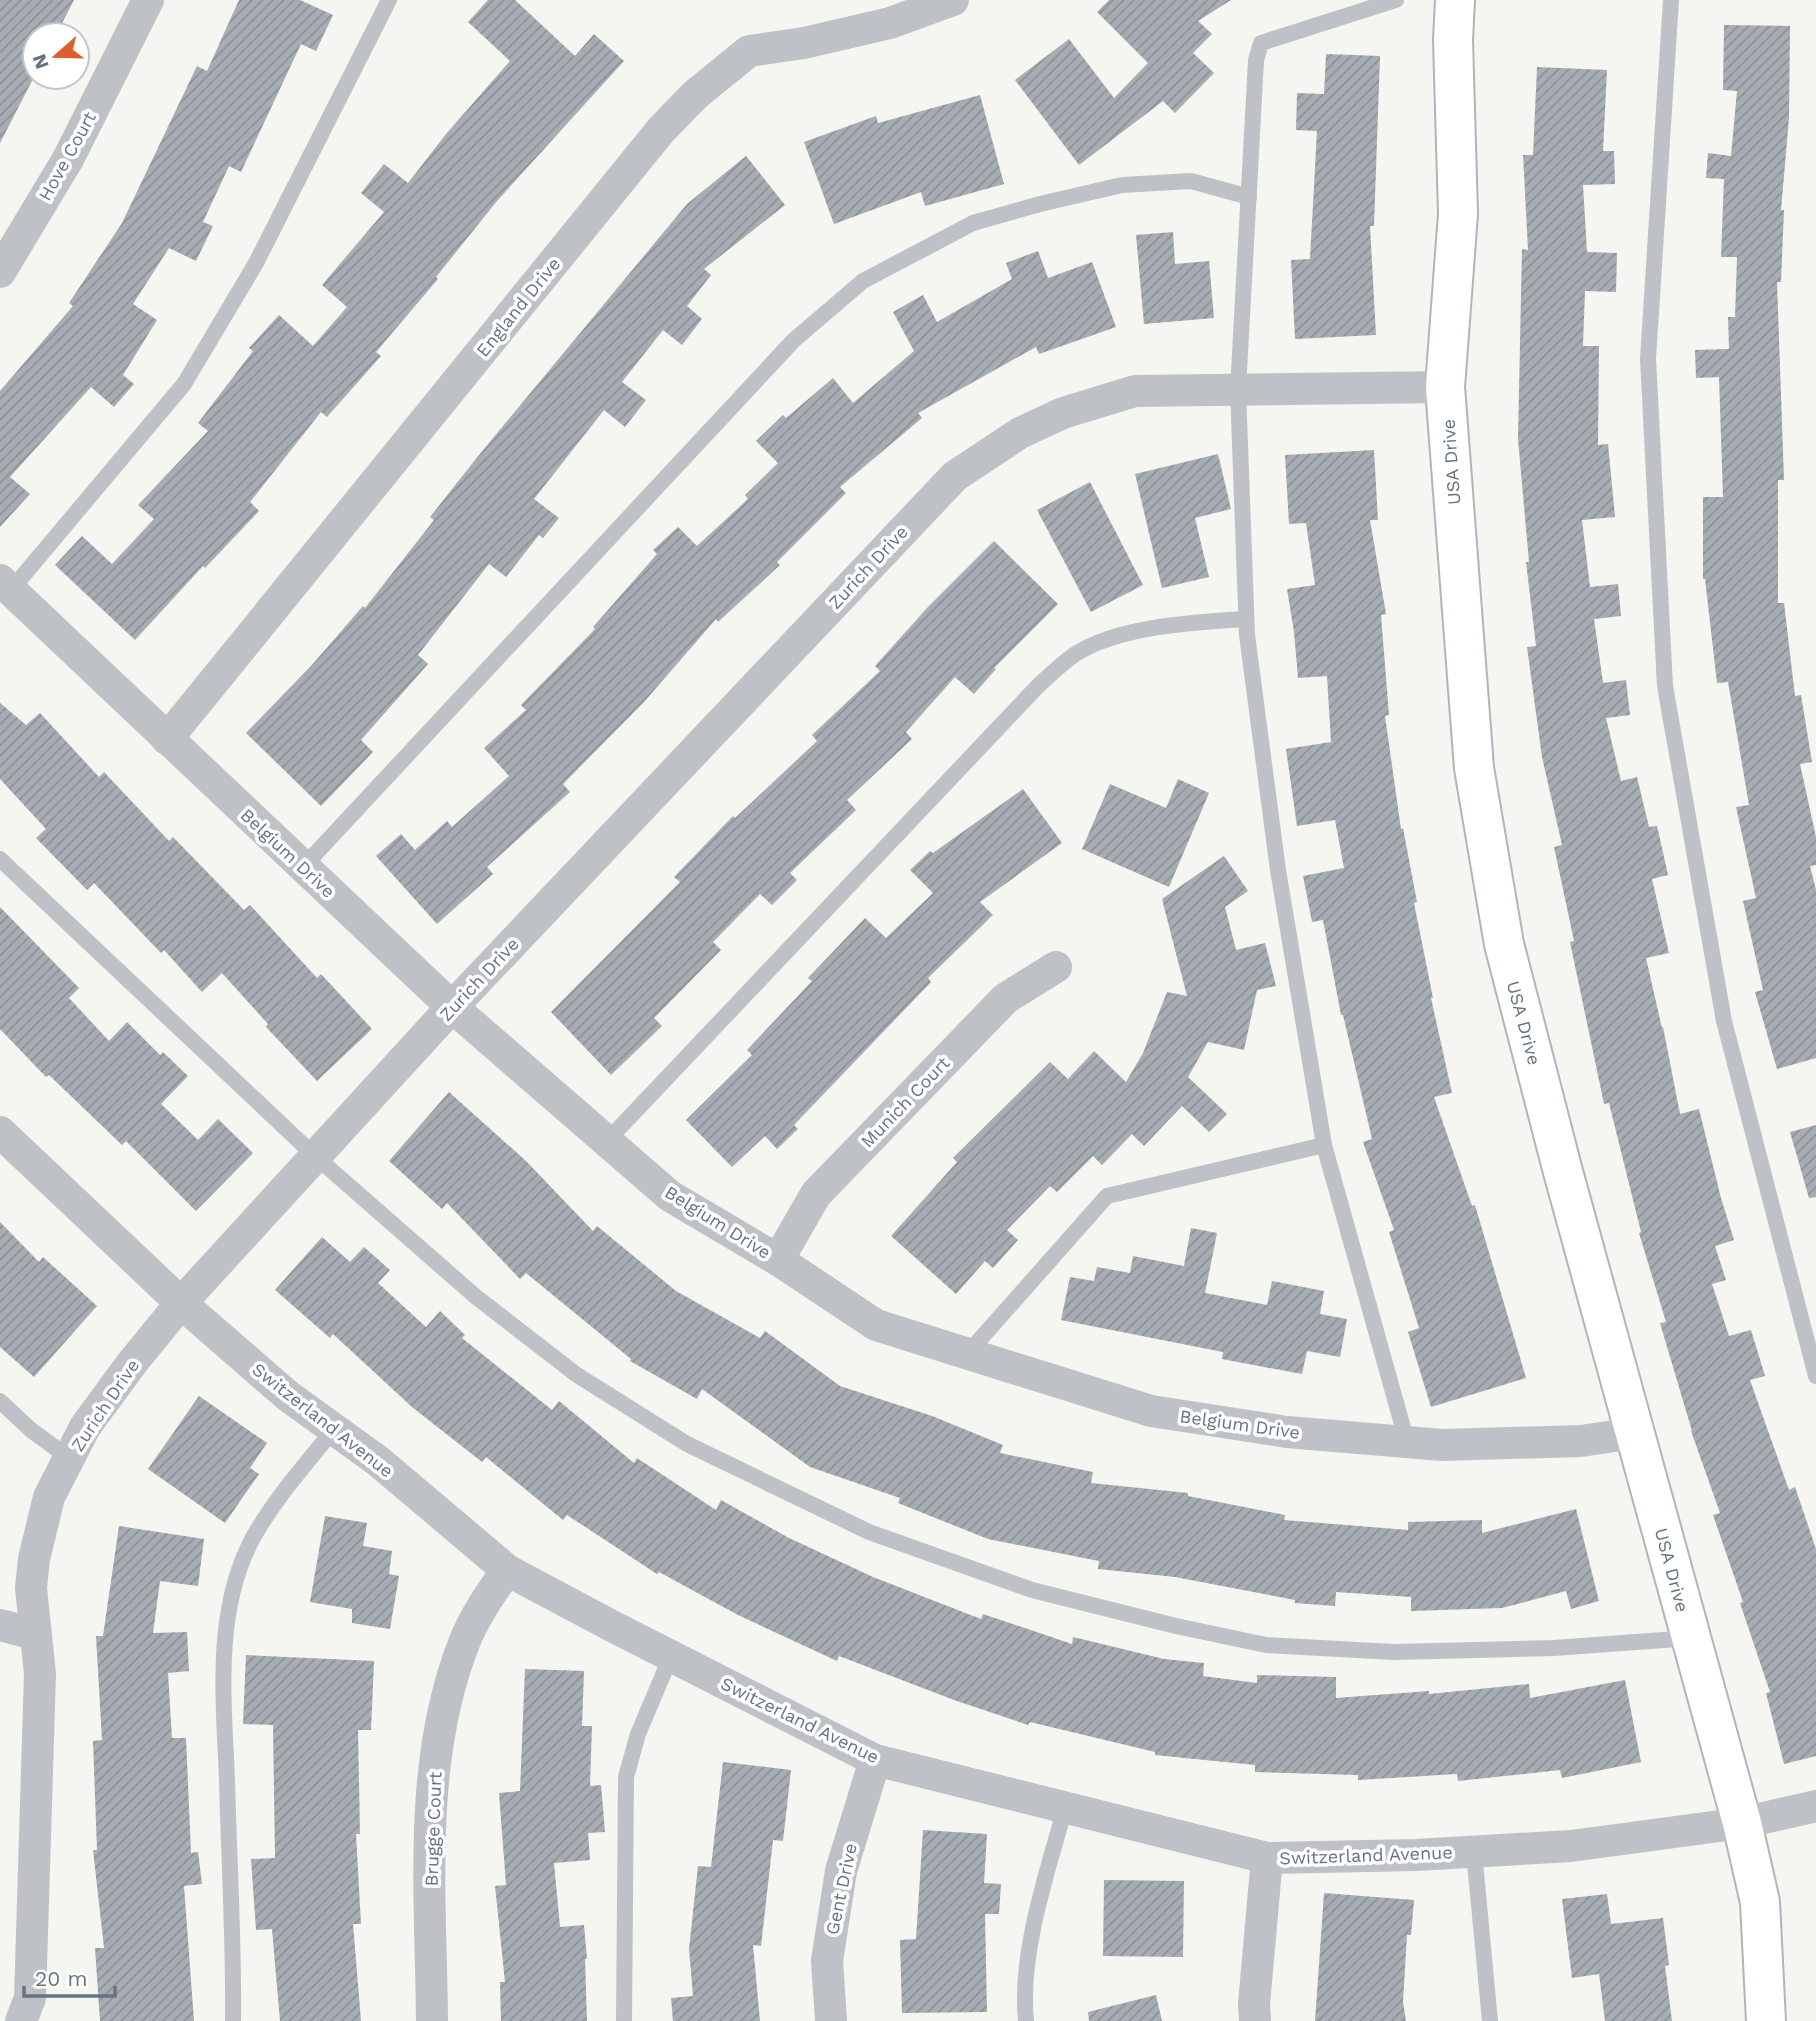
<svg xmlns="http://www.w3.org/2000/svg" width="1816" height="2021" font-family="'Work Sans',sans-serif">
<defs>
<pattern id="building-hatch" width="6" height="6" patternUnits="userSpaceOnUse" patternTransform="scale(1.75)"><rect width="6" height="6" fill="#a7adb3"/><path d="M-1 1l2-2M0 6l6-6M5 7l2-2" fill="none" stroke="#8c9197"/></pattern>
</defs>
<rect width="100%" height="100%" fill="#f5f5f1"/>
<g fill="url(#building-hatch)">
<polygon points="0,0 74,0 56,35 35,35 35,75 0,143"/>
<polygon points="239,0 300,0 333,15 316,51 301,44 241,172 229,166 203,222 213,226 196,261 169,248 133,304 157,320 123,375 134,384 114,407 91,387 10,477 30,494 0,527 0,391 73,306 69,303 122,223 197,66 207,71"/>
<polygon points="488,0 515,0 575,56 594,34 624,61 497,201 436,277 438,279 376,352 381,356 327,417 321,412 250,502 259,511 205,568 203,566 135,640 55,565 82,536 112,564 154,519 138,505 208,431 198,423 253,351 249,348 279,315 313,346 347,307 322,285 384,212 361,193 384,164 408,183 446,134 510,61 468,22"/>
<polygon points="1109,0 1231,0 1198,21 1212,34 1193,53 1214,73 1175,113 1163,101 1079,165 1015,80 1069,39 1114,98 1148,63 1097,12"/>
<polygon points="1724,25 1790,26 1789,118 1781,210 1784,210 1781,282 1777,282 1784,480 1778,480 1778,603 1784,603 1795,696 1801,695 1812,762 1800,764 1816,837 1816,865 1810,866 1816,890 1816,1058 1777,1069 1755,992 1763,990 1743,901 1756,898 1736,807 1749,805 1728,682 1717,683 1705,579 1703,579 1703,497 1723,497 1719,377 1696,378 1695,350 1729,349 1728,317 1735,317 1737,257 1721,257 1724,179 1706,178 1708,153 1731,156 1737,91 1723,90"/>
<polygon points="1326,54 1380,56 1374,226 1370,226 1376,335 1295,339 1291,260 1310,259 1317,131 1296,130 1297,93 1324,94"/>
<polygon points="1537,67 1607,70 1603,151 1614,151 1615,184 1583,185 1587,252 1617,253 1616,292 1585,291 1583,346 1599,346 1598,445 1608,444 1615,517 1582,520 1590,587 1618,584 1621,616 1594,619 1603,683 1626,680 1630,715 1606,718 1621,781 1637,777 1649,827 1657,826 1668,875 1652,879 1669,953 1646,958 1662,1028 1663,1027 1680,1114 1699,1109 1721,1198 1734,1240 1715,1246 1726,1280 1712,1284 1729,1336 1751,1330 1765,1376 1750,1380 1789,1490 1795,1487 1816,1549 1816,1756 1784,1764 1766,1693 1770,1692 1740,1603 1743,1602 1713,1515 1720,1513 1691,1431 1692,1431 1660,1323 1666,1322 1639,1233 1641,1232 1609,1103 1604,1104 1570,942 1574,941 1554,847 1562,845 1542,757 1527,647 1536,646 1526,562 1529,562 1518,439 1522,249 1528,250 1523,155 1533,155"/>
<polygon points="980,95 1004,184 925,206 921,192 834,224 804,142 876,116 878,123"/>
<polygon points="746,156 785,205 704,269 711,275 687,306 702,319 682,345 663,330 622,382 646,400 625,427 604,410 534,499 559,518 543,538 539,535 506,577 489,564 418,655 428,664 361,740 373,752 321,806 246,733 311,666 363,606 365,608 434,520 430,517 479,455 687,204"/>
<polygon points="1173,232 1175,264 1209,261 1214,318 1144,324 1136,235"/>
<polygon points="1038,251 1048,278 1092,262 1116,327 1039,354 1036,347 918,413 922,418 840,487 846,493 777,562 780,565 718,622 716,619 644,702 563,784 570,792 487,867 493,874 437,924 376,856 401,834 415,850 447,821 452,827 509,776 484,748 526,710 521,705 595,629 593,627 657,554 653,550 678,527 697,546 748,499 745,495 778,463 756,441 783,415 786,418 833,378 853,403 914,351 893,312 923,295 937,322 1012,279 1006,263"/>
<polygon points="1374,450 1378,520 1370,520 1386,614 1381,615 1389,715 1385,716 1401,829 1403,828 1417,902 1414,903 1433,998 1431,998 1452,1093 1434,1097 1472,1206 1475,1205 1526,1378 1431,1407 1408,1332 1419,1328 1389,1232 1394,1230 1363,1142 1372,1139 1343,1015 1341,1015 1323,920 1312,922 1303,876 1344,868 1335,820 1297,826 1286,749 1331,742 1327,676 1298,678 1294,632 1287,589 1315,585 1306,523 1289,524 1285,455"/>
<polygon points="1218,454 1231,509 1195,518 1209,577 1162,588 1135,474"/>
<polygon points="1090,482 1143,585 1091,612 1037,510"/>
<polygon points="994,541 1058,604 994,668 996,669 974,694 955,677 906,732 912,739 847,800 856,810 790,873 797,880 772,905 760,894 713,942 721,950 654,1018 662,1026 611,1075 551,1012 680,882 674,877 733,816 735,818 817,741 812,735 880,671 875,666 927,608"/>
<polygon points="0,703 26,725 40,713 99,777 104,772 169,841 173,837 244,910 250,905 317,978 321,974 372,1029 317,1081 266,1027 268,1024 222,973 202,992 164,950 161,953 94,883 87,890 36,838 46,829 0,779"/>
<polygon points="1178,779 1209,793 1169,887 1082,849 1110,784 1166,808"/>
<polygon points="1023,789 1062,843 980,902 993,915 928,978 931,982 794,1125 798,1129 777,1149 765,1136 732,1167 686,1120 752,1055 747,1050 812,981 808,978 865,918 886,938 933,893 910,870 930,851 933,853"/>
<polygon points="1224,856 1248,891 1225,907 1236,950 1265,943 1276,986 1257,990 1244,1050 1208,1042 1188,1077 1227,1114 1209,1132 1182,1106 1144,1146 1132,1134 1102,1165 1093,1156 1057,1192 1050,1186 1007,1230 1018,1240 993,1268 985,1261 956,1294 891,1236 957,1162 953,1158 1050,1062 1068,1079 1094,1051 1126,1082 1143,1053 1167,992 1187,996 1162,899"/>
<polygon points="0,907 79,988 69,998 109,1041 127,1022 160,1055 163,1052 188,1076 161,1104 198,1140 218,1119 253,1153 196,1211 126,1141 122,1145 49,1075 46,1077 0,1029"/>
<polygon points="449,1092 526,1161 593,1231 597,1226 676,1291 760,1338 765,1331 840,1386 932,1416 1003,1445 1000,1453 1093,1472 1091,1483 1188,1493 1188,1496 1285,1515 1284,1520 1408,1530 1408,1522 1482,1520 1482,1533 1576,1509 1599,1601 1571,1609 1566,1591 1502,1608 1411,1611 1411,1597 1336,1592 1335,1606 1295,1603 1295,1600 1175,1577 1098,1569 1099,1561 988,1539 898,1503 900,1498 810,1467 702,1389 697,1399 630,1361 631,1359 526,1273 520,1279 447,1203 442,1209 389,1161"/>
<polygon points="1816,1125 1816,1197 1809,1198 1790,1132"/>
<polygon points="0,1222 39,1262 43,1257 97,1306 34,1377 0,1347"/>
<polygon points="1191,1228 1217,1233 1205,1293 1267,1305 1272,1281 1324,1291 1320,1314 1347,1319 1340,1357 1307,1351 1302,1374 1222,1359 1223,1352 1061,1320 1070,1277 1094,1281 1097,1267 1130,1273 1133,1256 1184,1266"/>
<polygon points="322,1237 350,1262 364,1247 390,1270 378,1283 426,1327 440,1311 465,1335 462,1338 552,1410 559,1401 634,1463 637,1458 716,1510 721,1500 789,1538 873,1577 981,1619 983,1614 1072,1644 1073,1637 1164,1659 1204,1663 1203,1676 1257,1683 1257,1675 1336,1677 1336,1698 1429,1691 1429,1694 1529,1684 1530,1698 1625,1680 1641,1762 1562,1778 1560,1770 1458,1781 1457,1774 1358,1780 1358,1775 1255,1772 1255,1765 1155,1755 1155,1752 1030,1722 1028,1725 954,1700 839,1656 837,1661 738,1615 659,1572 657,1574 567,1515 563,1520 486,1457 482,1462 412,1407 333,1334 330,1338 275,1290"/>
<polygon points="199,1396 267,1443 250,1468 259,1474 225,1523 148,1469"/>
<polygon points="325,1516 367,1523 363,1546 392,1551 389,1574 399,1576 390,1629 352,1623 352,1609 310,1602"/>
<polygon points="119,1526 204,1539 198,1586 160,1581 153,1633 187,1632 189,1671 168,1673 172,1738 186,1738 191,1853 198,1852 202,1884 184,1886 194,2021 100,2021 95,1948 104,1948 93,1850 97,1850 93,1741 102,1740 96,1636 103,1636"/>
<polygon points="246,1655 374,1661 371,1730 358,1730 360,1834 356,1834 361,1924 353,1924 361,2021 280,2021 272,1929 256,1930 251,1859 275,1858 273,1725 243,1724"/>
<polygon points="525,1669 584,1671 582,1726 592,1726 590,1786 601,1785 605,1832 588,1833 590,1860 554,1863 560,1927 584,1925 587,1959 585,1959 587,2021 501,2021 500,1982 505,1982 495,1886 506,1885 499,1793 520,1791"/>
<polygon points="723,1762 791,1770 783,1841 773,1840 761,1946 753,1945 760,2021 673,2021 671,1998 693,1996 689,1949 698,1866 711,1867"/>
<polygon points="923,1830 987,1834 984,1883 1001,1884 999,1914 985,1914 987,2012 902,2013 900,1940 916,1939"/>
<polygon points="1104,1880 1184,1881 1183,1957 1103,1956"/>
<polygon points="1324,1893 1414,1900 1411,1935 1407,1935 1403,2002 1406,2021 1315,2021"/>
<polygon points="1607,1894 1611,1924 1663,1918 1669,1965 1665,1966 1672,2021 1605,2021 1599,1974 1572,1978 1562,1899"/>
<polygon points="1156,1995 1162,2021 1089,2021 1088,2012"/>
</g>
<g fill="none" stroke-linecap="round" stroke-linejoin="round">
<defs>
<polyline id="secondary" points="1455,0 1453,40 1458,214 1445,387 1474,768 1504,944 1562,1168 1742,1823 1760,1902 1766,2021"/>
</defs>
<use href="#secondary" stroke="#b0b5ba" stroke-width="42"/>
<g stroke="#bec1c5" stroke-width="16">
<polyline points="1396,0 1261,43 1256,60 1238,390 1247,635 1278,870 1324,1145 1407,1442"/>
<polyline points="1671,0 1648,359 1665,686 1724,1021 1816,1376"/>
<polyline points="11,590 184,384 256,263 389,0"/>
<polyline points="0,859 315,1156 475,1296 577,1375 687,1444 869,1532 1032,1590 1176,1626 1266,1645 1394,1652 1554,1648 1691,1638"/>
<polyline points="303,867 794,340 863,281 973,223 1040,204 1122,185 1191,181 1249,197"/>
<path d="M 607,1141 L 1037,687 C 1049,676 1061,664 1074,655 C 1117,626 1195,622 1246,619"/>
<polyline points="967,1354 1107,1196 1324,1145"/>
<polyline points="0,1401 31,1430 69,1458"/>
<polyline points="1474,1852 1490,2021"/>
<path d="M 233,2021 C 234,1941 229,1861 227,1781 C 224,1700 213,1610 254,1536 C 276,1497 307,1463 334,1429"/>
<polyline points="624,2021 626,1777 638,1734 671,1656"/>
<path d="M 1026,2021 C 1019,1954 1047,1873 1065,1808"/>
</g>
<g stroke="#bec1c5" stroke-width="32">
<polyline points="0,272 68,159 148,0"/>
<polyline points="0,580 452,1007 670,1196 778,1260 876,1325 1151,1411 1287,1432 1442,1445 1581,1441 1635,1433"/>
<polyline points="167,739 661,130 695,95 749,51 804,43 890,23 953,0"/>
<polyline points="0,1132 181,1303 288,1396 378,1461 507,1570 612,1626 875,1760 1267,1858 1416,1855 1571,1846 1742,1823 1816,1806"/>
<polyline points="778,1260 816,1194 1006,998 1056,967"/>
<polyline points="0,1625 34,1634"/>
<polyline points="21,2021 30,1998 40,1674 31,1588 34,1559 49,1497 85,1427 132,1363 181,1303 452,1007 955,476 1020,433 1063,413 1135,391 1445,387"/>
<path d="M 432,2021 C 431,1895 417,1763 464,1643 C 474,1617 491,1593 507,1570"/>
<polyline points="831,2021 827,1961 841,1871 875,1760"/>
<polyline points="1255,2021 1254,2004 1267,1858"/>
</g>
<use href="#secondary" stroke="#fff" stroke-width="38"/>
</g>
<g text-anchor="middle" dominant-baseline="central" stroke-width="7" stroke-linejoin="round" paint-order="stroke">
<g font-size="18" fill="#657381" stroke="#fff">
<text transform="translate(67 156) rotate(-61)">Hove Court</text>
<text transform="translate(518 307) rotate(-51)">England Drive</text>
<text transform="translate(1451 462) rotate(-94)">USA Drive</text>
<text transform="translate(868 567) rotate(-47)">Zurich Drive</text>
<text transform="translate(288 853) rotate(43)">Belgium Drive</text>
<text transform="translate(479 979) rotate(-47)">Zurich Drive</text>
<text transform="translate(1524 1023) rotate(75)">USA Drive</text>
<text transform="translate(905 1102) rotate(-46)">Munich Court</text>
<text transform="translate(718 1222) rotate(32)">Belgium Drive</text>
<text transform="translate(105 1405) rotate(-56)">Zurich Drive</text>
<text transform="translate(323 1420) rotate(38)">Switzerland Avenue</text>
<text transform="translate(1240 1424) rotate(8)">Belgium Drive</text>
<text transform="translate(1672 1570) rotate(75)">USA Drive</text>
<text transform="translate(800 1720) rotate(26)">Switzerland Avenue</text>
<text transform="translate(433 1829) rotate(-88)">Brugge Court</text>
<text transform="translate(1366 1855) rotate(-2)">Switzerland Avenue</text>
<text transform="translate(841 1889) rotate(-78)">Gent Drive</text>
</g>
</g>
<g transform="translate(56 56) rotate(250)"><circle r="33" fill="#ffffff" stroke="#c1c7cd" stroke-width="2"/>
<path d="M0-5L12 26L0 18L-12 26Z" fill="#d9602d"/>
<text y="-10" font-size="19" font-weight="bold" text-anchor="middle" fill="#657381">N</text>
</g>
<path d="M24 1986v10h91v-10" fill="none" stroke="#657381" stroke-width="3.5"/>
<text x="35" y="1986" font-size="21" fill="#657381" stroke="#ffffff" stroke-width="5" paint-order="stroke">20 m</text>
</svg>
